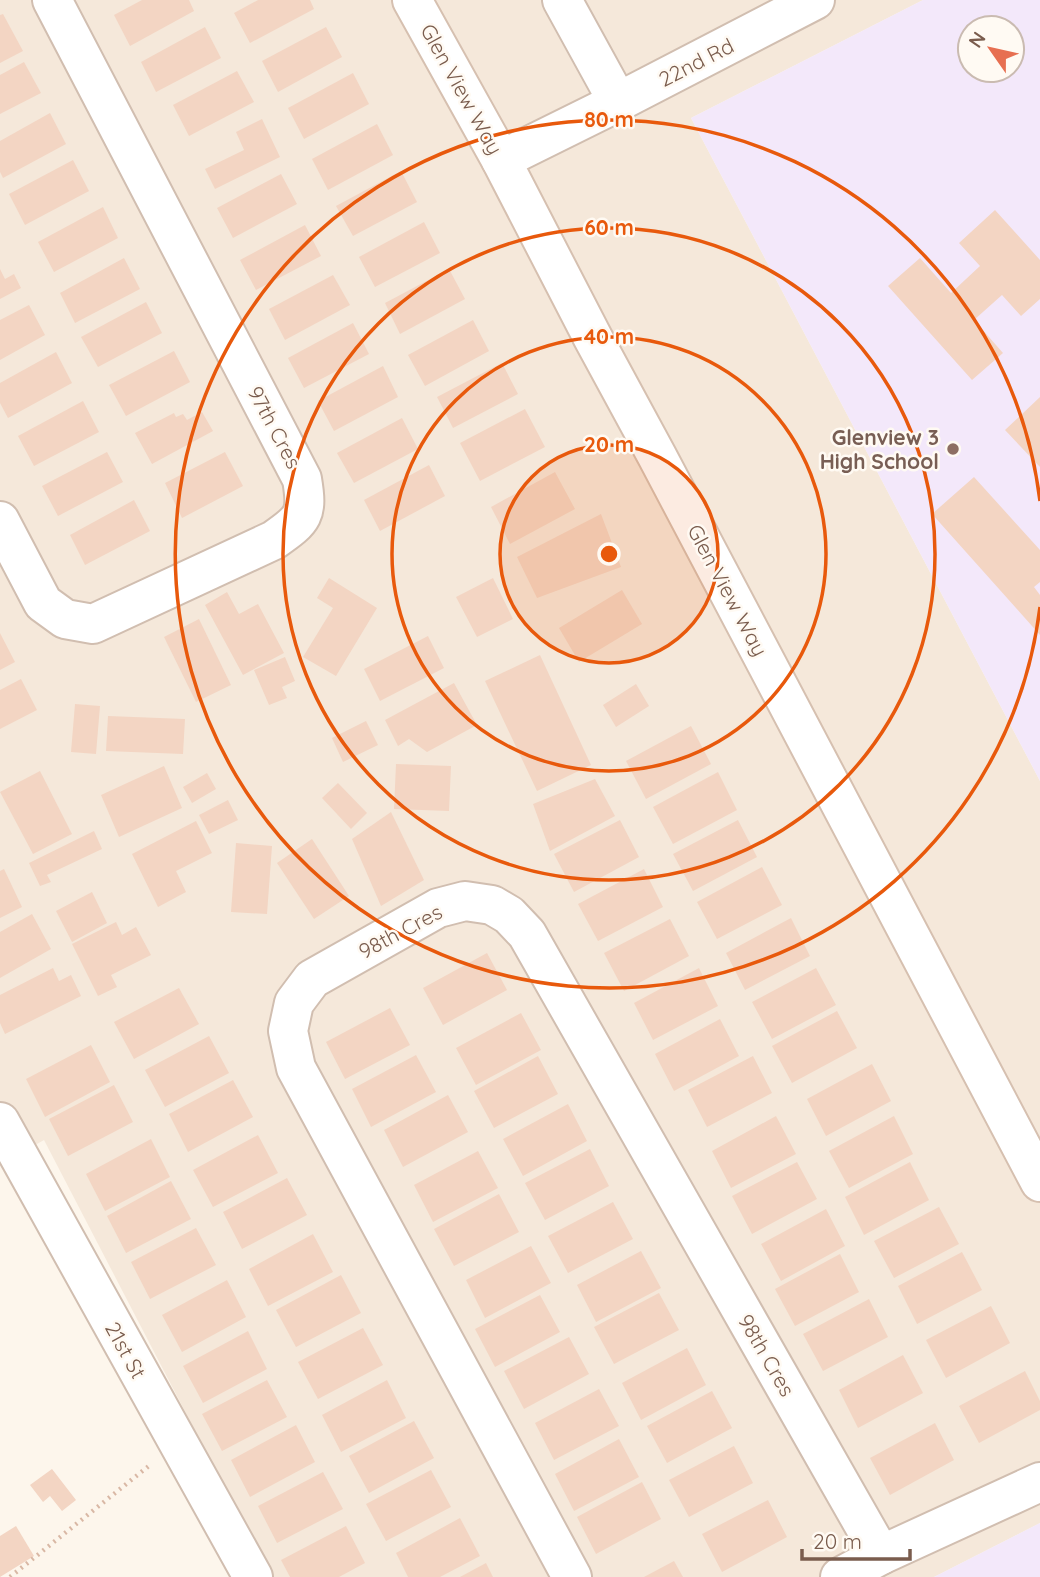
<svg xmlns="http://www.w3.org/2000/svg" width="1040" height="1577" font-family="Quicksand,sans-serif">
<rect width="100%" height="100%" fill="#fdf6ec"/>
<polygon fill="#f5e8da" points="0,0 923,0 691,118 1040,781 1040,1523 934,1577 271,1577 44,1140 0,1165"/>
<g fill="#f3e8fa" fill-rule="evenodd">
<path d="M 923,0 L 1040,0 L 1040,781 L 691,118 ZM 970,28 L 1012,28 L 1012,70 L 970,70 Z"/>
<polygon points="1040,1523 1040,1577 934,1577"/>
</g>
<g fill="#f3d5c3">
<polygon points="142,0 189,0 194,11 130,46 114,15"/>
<polygon points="258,0 310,0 314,9 250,43 234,13"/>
<polygon points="3,14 23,51 0,63 0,15"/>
<polygon points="205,27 221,58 156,92 141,62"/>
<polygon points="326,27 342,57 278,92 262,61"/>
<polygon points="24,62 41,93 0,114 0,75"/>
<polygon points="237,71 254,102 189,136 173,105"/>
<polygon points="353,73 369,104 304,139 288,108"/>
<polygon points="50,113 66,144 3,178 0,172 0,141"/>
<polygon points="262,119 280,157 215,189 205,169 244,150 236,132"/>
<polygon points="377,124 393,155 328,190 312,159"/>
<polygon points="73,160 89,191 25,225 9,194"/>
<polygon points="401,171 417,202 353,236 336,206"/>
<polygon points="281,174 297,204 233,238 217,208"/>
<polygon points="103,207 118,238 54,272 38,242"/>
<polygon points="995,210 1040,260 1040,299 1021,316 1002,295 974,320 1003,353 972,380 888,286 920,258 951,293 980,266 959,243"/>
<polygon points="424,222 440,253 375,287 359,257"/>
<polygon points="305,225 321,256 256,290 240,260"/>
<polygon points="124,258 140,289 75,323 60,293"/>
<polygon points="0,269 5,279 14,274 21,288 0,299"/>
<polygon points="449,269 465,299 400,334 385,303"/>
<polygon points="333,275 350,305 285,340 269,309"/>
<polygon points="146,302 162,333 98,367 81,337"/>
<polygon points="29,305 45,335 0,360 0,320"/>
<polygon points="473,320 489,351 425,386 408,355"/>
<polygon points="353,323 369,354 304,388 288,358"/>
<polygon points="174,351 190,382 126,416 109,385"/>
<polygon points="56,352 72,383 8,418 0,403 0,383"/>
<polygon points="502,363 518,394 453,428 437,397"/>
<polygon points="383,366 398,397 334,431 318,401"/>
<polygon points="1040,397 1040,467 1005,430"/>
<polygon points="83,401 99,432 34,466 18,436"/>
<polygon points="525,409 545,447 480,481 460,443"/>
<polygon points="202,412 213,431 152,464 135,433 174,413 176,417 183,414 187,420"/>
<polygon points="402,418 418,449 354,483 337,453"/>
<polygon points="107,452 123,482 58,516 42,486"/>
<polygon points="225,452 243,486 182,518 165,483"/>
<polygon points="429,465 445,496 380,531 364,500"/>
<polygon points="555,472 575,509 510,544 491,507"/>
<polygon points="974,477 1040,550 1040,582 1034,587 1040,595 1040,635 932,514"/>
<polygon points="134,500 150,531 85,565 70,535"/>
<polygon points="601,514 621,567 537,598 517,557"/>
<polygon points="329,578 377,608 336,676 303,657 333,608 317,598"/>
<polygon points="493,578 513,619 477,637 456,597"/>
<polygon points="622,590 642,624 579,662 559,628"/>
<polygon points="227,592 239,614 258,604 284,653 243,675 205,605"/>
<polygon points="199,619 231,685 196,702 164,637"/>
<polygon points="0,633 15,662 0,670"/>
<polygon points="428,636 444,668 380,701 364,669"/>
<polygon points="540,655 591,765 537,791 485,681"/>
<polygon points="285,657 295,681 282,687 287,698 269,705 254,670"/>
<polygon points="21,679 37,710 0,729 0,690"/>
<polygon points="454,683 477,725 427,752 409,739 398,746 385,720"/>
<polygon points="636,684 649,706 616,727 603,705"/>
<polygon points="75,704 100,706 96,754 71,752"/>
<polygon points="108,716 185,719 183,754 106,751"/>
<polygon points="366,721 378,745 343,762 332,738"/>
<polygon points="691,726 711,764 646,799 626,761"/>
<polygon points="396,764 451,766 449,811 394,809"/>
<polygon points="164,766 182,808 119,837 101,795"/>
<polygon points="40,771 72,834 33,854 0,792"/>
<polygon points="718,772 737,810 673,844 653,807"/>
<polygon points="207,773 216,789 192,803 183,787"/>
<polygon points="595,779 615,816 550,851 533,804"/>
<polygon points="338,783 367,813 351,829 322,798"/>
<polygon points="228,800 238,820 209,834 199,815"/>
<polygon points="391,812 424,880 381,906 352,839"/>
<polygon points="620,820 639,857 574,892 554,854"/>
<polygon points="738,820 757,857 693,891 673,854"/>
<polygon points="196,821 212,853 176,871 186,892 158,907 132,854"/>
<polygon points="94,831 102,849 47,875 51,882 40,886 29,863"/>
<polygon points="312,839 349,896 314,919 277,863"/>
<polygon points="236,843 272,846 267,914 231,912"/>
<polygon points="762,867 782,905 717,939 697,902"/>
<polygon points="4,869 22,907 0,918 0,871"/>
<polygon points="644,869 663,907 598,941 578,904"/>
<polygon points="92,892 107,923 72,942 56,911"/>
<polygon points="32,914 51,949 0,978 0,932"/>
<polygon points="791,918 810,956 745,990 726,953"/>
<polygon points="670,919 689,956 624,991 604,953"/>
<polygon points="116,922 122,935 136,927 151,955 111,975 117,987 98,996 72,944"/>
<polygon points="487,953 507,990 443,1025 423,988"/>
<polygon points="53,968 59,981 71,975 81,996 5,1034 0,1023 0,995"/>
<polygon points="699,968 718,1006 653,1040 634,1003"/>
<polygon points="816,968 836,1005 772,1039 752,1002"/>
<polygon points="179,988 199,1024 134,1059 114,1022"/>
<polygon points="390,1008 410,1045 345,1079 326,1042"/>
<polygon points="837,1011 857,1048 792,1083 772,1046"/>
<polygon points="521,1013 541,1050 476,1085 456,1048"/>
<polygon points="720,1019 739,1056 674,1091 655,1054"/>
<polygon points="209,1036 229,1073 165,1107 145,1070"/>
<polygon points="91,1045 110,1082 45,1117 26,1079"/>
<polygon points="416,1055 436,1092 371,1127 352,1089"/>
<polygon points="538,1056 558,1094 494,1128 474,1091"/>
<polygon points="753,1056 772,1093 707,1127 688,1090"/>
<polygon points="872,1064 891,1101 826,1136 807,1099"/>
<polygon points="233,1080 253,1117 188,1152 169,1114"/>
<polygon points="114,1085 133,1122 68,1156 49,1119"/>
<polygon points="448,1095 468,1132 403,1167 384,1130"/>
<polygon points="568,1104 587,1141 523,1176 503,1139"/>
<polygon points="776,1116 796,1154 731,1188 712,1151"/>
<polygon points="894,1116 913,1154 849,1188 829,1151"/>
<polygon points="258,1135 278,1173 213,1207 193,1170"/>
<polygon points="151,1139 170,1177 105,1211 86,1174"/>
<polygon points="590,1149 609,1186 545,1220 525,1183"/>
<polygon points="478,1151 498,1188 433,1222 414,1185"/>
<polygon points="797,1162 817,1199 752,1234 732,1196"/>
<polygon points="910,1162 929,1200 864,1235 845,1197"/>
<polygon points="287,1178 307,1215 242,1249 223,1212"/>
<polygon points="171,1181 191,1219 126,1253 107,1216"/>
<polygon points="499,1194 519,1232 454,1266 434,1229"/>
<polygon points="613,1202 633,1239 568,1273 548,1236"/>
<polygon points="939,1207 959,1244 894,1278 874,1241"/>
<polygon points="826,1209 845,1246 781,1281 761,1244"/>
<polygon points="196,1228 216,1265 150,1299 131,1262"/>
<polygon points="313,1234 333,1272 268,1306 249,1269"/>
<polygon points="531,1246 551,1283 485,1318 466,1280"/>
<polygon points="641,1251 661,1288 596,1322 577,1285"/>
<polygon points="962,1252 982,1290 917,1324 898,1286"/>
<polygon points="840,1254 859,1292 795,1326 775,1289"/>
<polygon points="341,1275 361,1313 296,1347 276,1310"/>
<polygon points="227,1280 246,1317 182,1352 162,1315"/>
<polygon points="659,1293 679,1330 614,1364 594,1327"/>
<polygon points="540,1295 560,1332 495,1367 475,1329"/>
<polygon points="869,1299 888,1337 823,1371 803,1334"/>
<polygon points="991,1306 1010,1343 946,1378 926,1340"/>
<polygon points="363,1328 383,1365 318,1399 298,1362"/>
<polygon points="248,1331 267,1369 203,1403 183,1366"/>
<polygon points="569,1337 589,1374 524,1409 504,1371"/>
<polygon points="687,1348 706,1385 641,1420 622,1383"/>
<polygon points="903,1355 923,1393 858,1428 839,1390"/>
<polygon points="1025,1371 1040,1401 1040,1410 979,1443 959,1406"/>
<polygon points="267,1380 287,1417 222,1451 202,1414"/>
<polygon points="387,1380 406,1418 341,1452 322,1415"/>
<polygon points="599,1389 619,1426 554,1460 535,1423"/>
<polygon points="712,1391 732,1428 667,1463 647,1426"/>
<polygon points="414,1421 434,1458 369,1493 349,1456"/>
<polygon points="935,1423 954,1460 890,1495 870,1458"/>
<polygon points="296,1425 315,1462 250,1497 231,1460"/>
<polygon points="619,1439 639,1477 574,1511 555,1474"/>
<polygon points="734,1446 753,1483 689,1517 669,1480"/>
<polygon points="52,1469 76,1500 62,1511 50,1496 43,1502 30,1485"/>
<polygon points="431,1470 451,1507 386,1541 366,1504"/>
<polygon points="323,1472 343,1509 277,1543 258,1506"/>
<polygon points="642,1482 661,1519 596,1554 577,1517"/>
<polygon points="768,1500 787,1537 722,1572 702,1534"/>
<polygon points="460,1518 480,1556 440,1577 408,1577 396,1553"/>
<polygon points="16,1526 34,1556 0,1577 0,1536"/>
<polygon points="346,1526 365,1563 339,1577 290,1577 281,1560"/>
<polygon points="674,1561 683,1577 644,1577"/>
<polygon points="486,1563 493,1577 460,1577"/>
</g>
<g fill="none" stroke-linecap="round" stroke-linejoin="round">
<defs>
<g id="street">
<polyline points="562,0 618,102"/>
<polyline points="501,160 618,102 815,0"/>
<path d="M 0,521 L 43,603 L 65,619 L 93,624 L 274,540 C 304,519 308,515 302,479 L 52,0"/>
<polyline points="0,1122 253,1577"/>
<polyline points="572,1577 296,1068 288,1031 294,1003 312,979 438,908 465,901 492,905 509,915 527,934 881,1555"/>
<polyline points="840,1577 881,1555 1040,1482"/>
</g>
<polyline id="secondary" points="412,0 501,160 593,338 657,456 1040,1182"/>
</defs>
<use href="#street" stroke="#d1beb0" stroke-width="42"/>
<use href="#secondary" stroke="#d6c0b0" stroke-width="42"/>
<polyline stroke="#d9b8a5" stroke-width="4.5" stroke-dasharray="2 5" stroke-linecap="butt" points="10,1577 150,1465"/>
<use href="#street" stroke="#fff" stroke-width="38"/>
<use href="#secondary" stroke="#fff" stroke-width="38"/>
</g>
<circle cx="609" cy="554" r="109" fill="#e8590c" fill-opacity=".12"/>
<g fill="none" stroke="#e8590c" stroke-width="3.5">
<circle cx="609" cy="554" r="109"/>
<circle cx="609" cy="554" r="217"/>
<circle cx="609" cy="554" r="326"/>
<path d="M1040 607A434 434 0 1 1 1040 501"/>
</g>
<circle fill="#8d6e63" stroke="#fffaf3" stroke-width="2.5" cx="953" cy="449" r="7"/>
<g text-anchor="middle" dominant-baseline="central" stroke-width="5" stroke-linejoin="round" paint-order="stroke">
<g font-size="21" fill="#7a5c4d" stroke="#fffaf3">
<text transform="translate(696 62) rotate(-27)">22nd Rd</text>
<text transform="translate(462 89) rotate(61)">Glen View Way</text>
<text transform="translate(275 427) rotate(62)">97th Cres</text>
<text transform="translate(728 590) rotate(62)">Glen View Way</text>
<text transform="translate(400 931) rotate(-28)">98th Cres</text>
<text transform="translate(126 1350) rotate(61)">21st St</text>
<text transform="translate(767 1355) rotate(60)">98th Cres</text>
</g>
<g font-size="21" font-weight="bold" fill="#785e54" stroke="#fffaf3" text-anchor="end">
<text x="939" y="437">Glenview 3<tspan x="939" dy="24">High School</tspan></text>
</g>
</g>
<circle cx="609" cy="554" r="10" fill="#e8590c" stroke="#fffaf3" stroke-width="3.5"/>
<g font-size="21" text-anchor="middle" font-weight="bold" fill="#e8590c" stroke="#fffaf3" stroke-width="5" stroke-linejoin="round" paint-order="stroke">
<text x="609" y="127">80 m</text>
<text x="609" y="235">60 m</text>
<text x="609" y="344">40 m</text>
<text x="609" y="452">20 m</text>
</g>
<g transform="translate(991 49) rotate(304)"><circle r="33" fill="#fffaf3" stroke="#cabbb1" stroke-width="2"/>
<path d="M0-5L12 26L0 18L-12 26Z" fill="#e76f51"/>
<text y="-10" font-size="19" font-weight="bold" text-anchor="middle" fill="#7a5c4d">N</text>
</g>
<path d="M802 1549v10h108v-10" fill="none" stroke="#7a5c4d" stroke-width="3.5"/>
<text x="813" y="1549" font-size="21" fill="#7a5c4d" stroke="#fffaf3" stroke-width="5" paint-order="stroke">20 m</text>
</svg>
